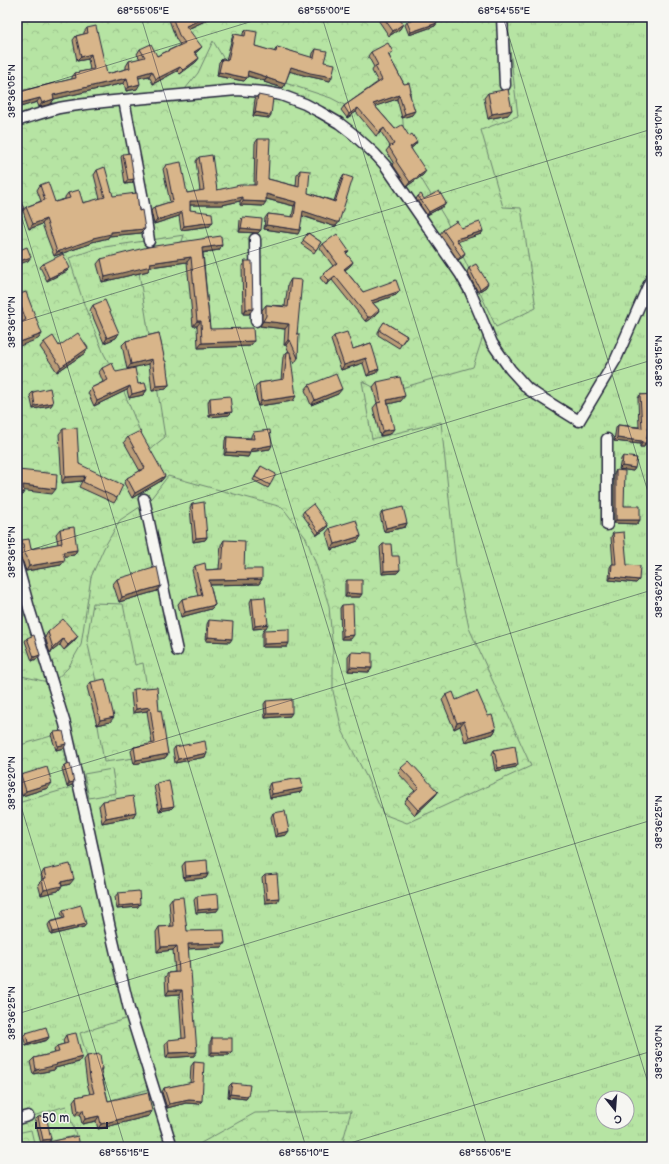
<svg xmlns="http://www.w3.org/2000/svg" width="669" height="1164" font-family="'Balsamiq Sans',sans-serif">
<defs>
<pattern id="grass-tufts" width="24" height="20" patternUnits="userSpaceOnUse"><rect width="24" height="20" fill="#b6e4a3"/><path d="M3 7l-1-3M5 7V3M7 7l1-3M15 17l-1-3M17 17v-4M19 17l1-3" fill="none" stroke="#9cc38d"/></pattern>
<pattern id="forest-crowns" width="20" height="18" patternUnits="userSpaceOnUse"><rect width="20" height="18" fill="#b6e4a3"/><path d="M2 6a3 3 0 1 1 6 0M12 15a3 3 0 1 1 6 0" fill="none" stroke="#9cc38d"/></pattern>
</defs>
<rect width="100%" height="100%" fill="#f6f6f2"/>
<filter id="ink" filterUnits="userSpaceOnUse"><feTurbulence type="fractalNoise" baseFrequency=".025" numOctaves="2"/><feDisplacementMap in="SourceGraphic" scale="8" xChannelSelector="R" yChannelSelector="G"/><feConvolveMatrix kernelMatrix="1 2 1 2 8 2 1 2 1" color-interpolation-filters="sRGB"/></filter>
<g filter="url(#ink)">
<path fill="url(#grass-tufts)" stroke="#6c836f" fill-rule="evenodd" d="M 17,17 L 652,17 L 652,1147 L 17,1147 ZM 603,1098 L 627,1098 L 627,1122 L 603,1122 Z"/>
<g fill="url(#forest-crowns)" stroke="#6c836f" fill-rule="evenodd">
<path d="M 17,17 L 506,17 L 518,116 L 481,130 L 503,207 L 521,208 L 536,308 L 496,327 L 445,218 L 405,152 L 402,108 L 393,96 L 350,108 L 331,98 L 273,79 L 230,69 L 213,41 L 198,73 L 177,99 L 238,91 L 285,97 L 336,123 L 382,164 L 413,207 L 453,273 L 485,330 L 473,367 L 384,393 L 362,381 L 372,439 L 441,422 L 456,565 L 469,628 L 531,766 L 407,823 L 383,814 L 366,776 L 342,730 L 333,691 L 333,652 L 329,606 L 316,564 L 306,538 L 282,507 L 168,476 L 149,501 L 120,520 L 104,548 L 91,577 L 81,645 L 68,668 L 52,683 L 17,675 ZM 184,235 L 177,257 L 138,266 L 165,437 L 148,451 L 122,387 L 104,354 L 85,307 L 69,258 L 98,248 Z"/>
<polygon points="93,603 123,604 135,665 143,663 158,755 104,762 97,720 104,718 87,640"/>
<polygon points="58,734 73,787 18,803 17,798 17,746"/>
<polygon points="112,769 116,793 89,798 84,774"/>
<polygon points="128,1018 149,1089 101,1103 80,1033"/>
<polygon points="66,1106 76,1135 43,1145 33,1116"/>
<polygon points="351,1111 344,1137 343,1147 197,1147 201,1143 255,1113"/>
<polygon points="31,1130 35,1147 17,1147 17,1133"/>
</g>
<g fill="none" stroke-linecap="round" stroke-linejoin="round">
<defs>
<g id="street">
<polyline points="502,17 505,85"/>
<polyline points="124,100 237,90 265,92 281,95 305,104 320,112 339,123 353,134 375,154 385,165 461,275 470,291 492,343 510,369 528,389 537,395 579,421 616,359 652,277"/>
<path d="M 17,121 C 31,116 45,112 59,108 C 80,104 102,102 124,100 L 144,205 L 149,241"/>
<polyline points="255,239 256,321"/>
<polyline points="607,439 607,525"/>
<polyline points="144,499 177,651"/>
<polyline points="17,564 29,608 65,724 87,822 110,928 129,1009 172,1147"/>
<polyline points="17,1119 28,1116"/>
</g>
</defs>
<use href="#street" stroke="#22223b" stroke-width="13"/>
<use href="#street" stroke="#f6f6f2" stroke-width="10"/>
</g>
<g fill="#ba9c77" stroke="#22223b">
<polygon points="168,17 209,17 207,20 188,29 198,51 195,53 199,58 196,62 180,74 177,71 153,84 149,76 138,78 137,89 126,91 124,83 54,99 51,104 39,107 37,102 17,108 17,92 72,79 72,77 75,73 90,70 88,59 77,61 73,40 76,36 84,34 84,32 87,28 107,74 126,69 126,66 129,61 140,59 137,54 140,49 157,56 180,45 176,39"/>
<polygon points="376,17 398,17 400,29 389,36"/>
<polygon points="407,22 437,23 435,26 409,35 405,25"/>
<polygon points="246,30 255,46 274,52 277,47 312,58 313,53 316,49 324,62 330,81 307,76 290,71 283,88 264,82 265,81 247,76 244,81 217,76 219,62 222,59 226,60 232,38 234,34 243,36 243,33"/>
<polygon points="371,52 390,56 389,56 404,84 411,91 410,93 412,115 402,118 397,99 375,106 395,129 409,136 417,142 414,146 411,148 423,175 407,186 393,165 394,164 386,151 390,146 381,132 376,136 356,112 347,118 341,110 344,106 378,82 372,71 374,67 368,56"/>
<polygon points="488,93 508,115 488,119 484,98"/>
<polygon points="258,95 269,118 253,116 255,99"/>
<polygon points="258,139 268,179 296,186 297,174 300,170 308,193 334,201 341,179 344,175 339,222 336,226 333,226 302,216 298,234 264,229 265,218 268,214 292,217 294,206 266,199 263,206 240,205 240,201 222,205 190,205 190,210 210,226 181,230 179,216 154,224 151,211 154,207 170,202 163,169 166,165 187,193 200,191 196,161 199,157 217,190 254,185 255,143"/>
<polygon points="123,154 134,179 132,183 125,184 121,157"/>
<polygon points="97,170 113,196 141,233 109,236 108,238 92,242 90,244 54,256 42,224 29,229 23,211 26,207 41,201 37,190 40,185 55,202 65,199 65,197 68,193 83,203 100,199 94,175"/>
<polygon points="418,196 424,199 444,206 427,215 416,199"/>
<polygon points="243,217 258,233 239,232 240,220"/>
<polygon points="461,228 483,231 481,234 458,241 463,257 458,260 440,234 443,230"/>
<polygon points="308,233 321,242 314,253 301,244"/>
<polygon points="323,244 349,251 346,254 353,262 350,266 345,270 363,292 400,291 396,295 373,303 379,310 376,315 368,321 365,321 332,280 326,285 320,278 323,274 333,266 320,248"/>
<polygon points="222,245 219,250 203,253 210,329 254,341 250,346 198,348 197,326 193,326 187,262 150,267 148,271 102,282 97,264 101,259"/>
<polygon points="245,261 249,314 243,314 242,266"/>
<polygon points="43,264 67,271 47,281 40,267"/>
<polygon points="469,268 486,287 478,292 467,272"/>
<polygon points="291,279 297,334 298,358 294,364 290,354 293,401 258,406 255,388 259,383 281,380 283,357 287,352 289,352 286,345 284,345 285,329 260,326 262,321 262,310 266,305 285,306 288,284"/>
<polygon points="17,295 42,334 38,339 21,322 17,310"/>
<polygon points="93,305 119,333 116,338 104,343 90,310"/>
<polygon points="384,322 407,336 399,348 378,335 378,332"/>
<polygon points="159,333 169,385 166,389 152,391 149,364 127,369 122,345 126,341"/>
<polygon points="334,336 353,349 371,343 376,373 367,376 363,363 341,370 331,340"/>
<polygon points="44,342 59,346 88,348 85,353 57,372 40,347"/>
<polygon points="102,368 116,372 138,384 147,390 143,395 129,398 127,390 94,406 88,393 91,388 103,382 99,372"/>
<polygon points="377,382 401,401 388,404 390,434 380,436 373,408 377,403 373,387"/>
<polygon points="309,385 338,394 311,405 305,390"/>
<polygon points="33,392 51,406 33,409 30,395"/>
<polygon points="652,394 652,420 649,420 646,443 644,447 640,447 640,444 614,441 616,428 618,425 639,427 638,398 640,395"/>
<polygon points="210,398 232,412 229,415 209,417 208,402"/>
<polygon points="63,429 79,464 117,498 114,503 79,487 82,481 62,483 59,434"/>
<polygon points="253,432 270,449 250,452 248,457 224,455 225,440 227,437 251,438 251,436"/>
<polygon points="128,437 165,476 161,481 132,498 124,483 127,478 140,471 124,442"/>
<polygon points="623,456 635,468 633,471 619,469 621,459"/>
<polygon points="261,466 270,485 268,488 253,480"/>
<polygon points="616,470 624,506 640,520 637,524 614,523 614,474"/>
<polygon points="192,504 207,537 205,540 193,542 190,507"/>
<polygon points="304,511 328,525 326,529 317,535 302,514"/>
<polygon points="382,512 407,523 405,527 384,532 380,515"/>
<polygon points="330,528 361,536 358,541 331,550 326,533"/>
<polygon points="60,529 77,550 74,555 64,556 61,565 26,571 23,562 21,559 19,545 22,540 31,549 58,544 56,534"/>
<polygon points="613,533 627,565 636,583 609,580 610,567 612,564 613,564 611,537"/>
<polygon points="224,540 244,569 262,579 259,584 210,585 215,605 211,609 181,617 178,604 182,599 198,596 192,570 195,566 206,570 219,569 221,545"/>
<polygon points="383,544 400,570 397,573 382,574 380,547"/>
<polygon points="117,579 157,591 119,602 113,584"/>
<polygon points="347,580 360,597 345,597 345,583"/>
<polygon points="252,598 266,628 253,629 250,602"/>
<polygon points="342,605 351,639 341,639 340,608"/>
<polygon points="209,620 230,642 206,641 207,624"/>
<polygon points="264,630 287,647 262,647 262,633"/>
<polygon points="48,632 78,636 74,641 64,650 60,645 50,653 45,637"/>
<polygon points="27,638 40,655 38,658 32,661 25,641"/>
<polygon points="351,652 372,668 369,672 348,671 348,656"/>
<polygon points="91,682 110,722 97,725 87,687"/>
<polygon points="134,689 159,711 168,754 165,758 134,764 131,751 134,747 152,744 147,711 133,713 131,693"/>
<polygon points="446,695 456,700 496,729 493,734 465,742 460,726 454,729 442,700"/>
<polygon points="266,701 290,716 265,718 264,704"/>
<polygon points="54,732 64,748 56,750 51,735"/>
<polygon points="175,747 207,753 205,757 175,763 173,750"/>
<polygon points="494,750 518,764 516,767 495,771 492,754"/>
<polygon points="64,766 72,785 67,787 62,769"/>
<polygon points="401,768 438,792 434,797 415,815 404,803 407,798 415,791 398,773"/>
<polygon points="21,775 48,788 22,796 17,780"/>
<polygon points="157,783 174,806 171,809 159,811 154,786"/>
<polygon points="270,783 303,788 301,792 270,798 268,787"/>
<polygon points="103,801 133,817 102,823 99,806"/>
<polygon points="273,813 286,835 275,837 271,817"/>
<polygon points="185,862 208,874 206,878 184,880 182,866"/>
<polygon points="44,870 70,884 62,886 58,891 41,895 38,884 42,880 41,875"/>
<polygon points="265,875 277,902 265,903 262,878"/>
<polygon points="118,893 138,907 117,909 115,897"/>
<polygon points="197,896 217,911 196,913 194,900"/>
<polygon points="172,898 187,931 222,947 188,949 194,1056 166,1058 165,1044 168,1040 182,1039 179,994 166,995 165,977 168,973 175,972 173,950 157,952 156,932 159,927 171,926 169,902"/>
<polygon points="63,910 86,924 84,927 51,935 48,925 50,922 63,918 61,913"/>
<polygon points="26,1033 49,1037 47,1040 26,1046 23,1036"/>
<polygon points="66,1035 79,1062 55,1068 54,1070 33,1074 30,1062 34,1058 55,1053 54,1050 57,1046 64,1044 63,1040"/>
<polygon points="212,1038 229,1055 210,1055 210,1042"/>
<polygon points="87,1056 102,1069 101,1071 108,1101 152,1111 149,1116 98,1129 96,1121 82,1124 80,1115 75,1116 73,1101 76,1097 90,1094 87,1083 84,1060"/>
<polygon points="194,1062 199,1104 186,1103 167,1108 162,1092 164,1088 190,1083 191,1066"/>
<polygon points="232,1083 248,1096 246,1099 228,1097 229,1086"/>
<polygon points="38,1117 51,1139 49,1142 80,1147 45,1147 48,1142 41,1144 35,1120"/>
</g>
<g fill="#977f61" stroke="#22223b">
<polygon points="207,17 209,17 207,20 183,31 186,26"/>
<polygon points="437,23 435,26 409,35 411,32"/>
<polygon points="403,24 400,29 389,36 393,31"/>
<polygon points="202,47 198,51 191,56 194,52"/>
<polygon points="91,54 88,59 77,61 81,57"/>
<polygon points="199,58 196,62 180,74 183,70"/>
<polygon points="180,67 177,71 153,84 156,79"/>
<polygon points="291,67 332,77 330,81 307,76 288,71"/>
<polygon points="152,71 149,76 134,79 138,75"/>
<polygon points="248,71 267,77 265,81 245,75"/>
<polygon points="219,72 247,78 244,81 217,76"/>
<polygon points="127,78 124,83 50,100 53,95"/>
<polygon points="267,78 285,84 283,88 264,82"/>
<polygon points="140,84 137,89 126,91 129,87"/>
<polygon points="399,95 397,99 370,108 373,104"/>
<polygon points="40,98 37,102 17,108 17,104"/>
<polygon points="54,99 51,104 39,107 42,103"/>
<polygon points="358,108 356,112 347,118 349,114"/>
<polygon points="512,110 508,115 488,119 492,114"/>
<polygon points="415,111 412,115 402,118 405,114"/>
<polygon points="255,112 271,115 269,118 253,116"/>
<polygon points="384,128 381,132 376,136 379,132"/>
<polygon points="417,142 414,146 407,151 410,147"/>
<polygon points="426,171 423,175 407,186 410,182"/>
<polygon points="134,179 132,183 125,184 128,180"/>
<polygon points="266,194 296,202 294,206 263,198"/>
<polygon points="243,197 240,201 222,205 187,205 190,201"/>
<polygon points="243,201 266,202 263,206 240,205"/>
<polygon points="446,203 444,206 427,215 429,212"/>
<polygon points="24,208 21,213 17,215 17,212"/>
<polygon points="303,211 339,222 336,226 333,226 300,215"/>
<polygon points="182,212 179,216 154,224 157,220"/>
<polygon points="46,219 42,224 29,229 33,224"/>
<polygon points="213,222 210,226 181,230 184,226"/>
<polygon points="266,225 300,230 298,234 264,229"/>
<polygon points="241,228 261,230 258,233 239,232"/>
<polygon points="145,229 141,233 109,236 108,238 92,242 90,244 54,256 57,252 93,238 111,232"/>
<polygon points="483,231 481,234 454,243 456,239"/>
<polygon points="222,245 219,250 199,253 202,248"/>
<polygon points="465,253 463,257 458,260 461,256"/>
<polygon points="31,257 28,261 17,265 17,262"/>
<polygon points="191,257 187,262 150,267 148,271 102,282 105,277 150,263"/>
<polygon points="353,262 350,266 341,273 344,269"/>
<polygon points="70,268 67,271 47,281 49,278"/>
<polygon points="335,276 332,280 326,285 329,280"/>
<polygon points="488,283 486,287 478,292 480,289"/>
<polygon points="400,291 396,295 368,305 371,301"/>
<polygon points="246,309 253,309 249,314 243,314"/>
<polygon points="379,310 376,315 368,321 365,321 368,317"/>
<polygon points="197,321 201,321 197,326 193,326"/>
<polygon points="263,321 289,324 285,329 260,326"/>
<polygon points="119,333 116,338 104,343 107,338"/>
<polygon points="42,334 38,339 17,347 17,343"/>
<polygon points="288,340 290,340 286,345 284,345"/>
<polygon points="254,341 250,346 198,348 202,343"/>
<polygon points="88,348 85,353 57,372 61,367"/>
<polygon points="366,358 363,363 341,370 344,365"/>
<polygon points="152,359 149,364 127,369 131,364"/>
<polygon points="379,369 376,373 367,376 370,372"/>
<polygon points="169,385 166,389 152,391 156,386"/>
<polygon points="130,386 127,390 94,406 97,401"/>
<polygon points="342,389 338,394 311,405 315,400"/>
<polygon points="147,390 143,395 129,398 132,394"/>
<polygon points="296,396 293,401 258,406 261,401"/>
<polygon points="405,396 401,401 384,405 387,400"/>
<polygon points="53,403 51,406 33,409 35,406"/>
<polygon points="232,412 229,415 209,417 211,414"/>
<polygon points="650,417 652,417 652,420 647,420"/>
<polygon points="394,429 390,434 380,436 383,431"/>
<polygon points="617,438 642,441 640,444 614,441"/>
<polygon points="642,443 646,443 644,447 640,447"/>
<polygon points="272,445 270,449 248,452 251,449"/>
<polygon points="226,452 250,453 248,457 224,455"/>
<polygon points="622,466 635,468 633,471 619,469"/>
<polygon points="85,476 82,481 62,483 65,477"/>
<polygon points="165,476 161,481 132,498 135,493"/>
<polygon points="23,485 56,489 52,494 19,490"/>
<polygon points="24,492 21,497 17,498 17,494"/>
<polygon points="616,520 640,520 637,524 614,523"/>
<polygon points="407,523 405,527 384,532 386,528"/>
<polygon points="328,525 326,529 317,535 319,532"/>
<polygon points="361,536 358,541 331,550 335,544"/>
<polygon points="207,537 205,540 193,542 196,538"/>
<polygon points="77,550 74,555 60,557 63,552"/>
<polygon points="65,560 61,565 26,571 29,566"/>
<polygon points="400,570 397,573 382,574 384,571"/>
<polygon points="611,577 639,580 636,583 609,580"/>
<polygon points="262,579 259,584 205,585 209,580"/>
<polygon points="161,586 157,591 119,602 122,597"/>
<polygon points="347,593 362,594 360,597 345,597"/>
<polygon points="215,605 211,609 181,617 185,612"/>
<polygon points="268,624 266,628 253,629 255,626"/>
<polygon points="354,635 351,639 341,639 343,636"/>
<polygon points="78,636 74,641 64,650 68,645"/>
<polygon points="208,637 232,639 230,642 206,641"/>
<polygon points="63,639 60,645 50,653 53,648"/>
<polygon points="289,643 287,647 262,647 264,644"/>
<polygon points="40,655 38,658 32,661 34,657"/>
<polygon points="350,667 372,668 369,672 348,671"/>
<polygon points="150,707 147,711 133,713 136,709"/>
<polygon points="292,713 290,716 265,718 267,714"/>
<polygon points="114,717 110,722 97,725 100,720"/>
<polygon points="464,721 460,726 454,729 457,723"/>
<polygon points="496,729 493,734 465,742 469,737"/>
<polygon points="66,744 64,748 56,750 58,746"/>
<polygon points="207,753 205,757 175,763 178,759"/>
<polygon points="168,754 165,758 134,764 136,760"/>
<polygon points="518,764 516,767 495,771 498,768"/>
<polygon points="74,782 72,785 67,787 69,783"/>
<polygon points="52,783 48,788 22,796 26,791"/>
<polygon points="303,788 301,792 270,798 272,794"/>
<polygon points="438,792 434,797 415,815 418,810"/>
<polygon points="174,806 171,809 159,811 162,808"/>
<polygon points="136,812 133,817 102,823 106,818"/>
<polygon points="289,831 286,835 275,837 277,834"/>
<polygon points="208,874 206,878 184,880 186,876"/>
<polygon points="74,879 70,884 62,886 58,891 41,895 44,890 61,882"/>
<polygon points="279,898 277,902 265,903 267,899"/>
<polygon points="140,904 138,907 117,909 119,906"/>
<polygon points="219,908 217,911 196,913 198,910"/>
<polygon points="86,924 84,927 51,935 53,932"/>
<polygon points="225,943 222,947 185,949 188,944"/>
<polygon points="177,946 173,950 157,952 161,947"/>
<polygon points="169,990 182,990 179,994 166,995"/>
<polygon points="49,1037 47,1040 26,1046 28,1043"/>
<polygon points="197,1052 194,1056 166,1058 169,1053"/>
<polygon points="212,1052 232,1052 229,1055 210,1055"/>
<polygon points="82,1057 79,1062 55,1068 54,1070 33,1074 36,1070 56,1064"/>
<polygon points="230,1094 248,1096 246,1099 228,1097"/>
<polygon points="189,1100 202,1101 199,1104 186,1103 167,1108 169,1104"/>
<polygon points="83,1110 80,1115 75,1116 78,1111"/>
<polygon points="152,1111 149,1116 98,1129 101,1124"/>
<polygon points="99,1116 96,1121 82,1124 85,1119"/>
<polygon points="51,1139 49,1142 41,1144 43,1140"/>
</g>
<g fill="#d8b58a" stroke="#22223b">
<polygon points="172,17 207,17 186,26 202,47 194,52 199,58 183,70 180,67 156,79 152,71 138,75 140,84 129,87 127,78 53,95 54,99 42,103 40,98 17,104 17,92 76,78 75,73 94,69 91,54 81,57 76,36 88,33 87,28 96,26 107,74 130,68 129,61 145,57 140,49 151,44 157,56 185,43 179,35"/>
<polygon points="383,17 398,17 403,24 393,31"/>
<polygon points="421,17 435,17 437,23 411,32 407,22"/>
<polygon points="246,30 257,32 255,46 276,52 277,47 314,58 316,49 327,51 324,62 335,64 332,77 310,73 291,67 285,84 267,78 267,77 248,71 247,78 219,72 222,59 228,60 234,34 245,36"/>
<polygon points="388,43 393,52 388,54 404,84 409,83 411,91 409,92 415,111 405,114 399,95 373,104 395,129 402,125 409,136 412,134 417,142 410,147 426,171 410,182 396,161 397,160 389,147 394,144 384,128 379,132 358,108 349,114 344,106 382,80 375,66 378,65 371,52"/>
<polygon points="508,89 512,110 492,114 488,93"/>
<polygon points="258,95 273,98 271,115 255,112"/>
<polygon points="258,139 270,139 268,179 299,187 300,170 310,171 308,193 335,202 344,175 353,178 339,222 336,222 303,211 300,230 266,225 268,214 294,217 296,202 266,194 266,202 243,201 243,197 224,201 190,201 190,210 212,213 213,222 184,226 182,212 157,220 154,207 173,201 166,165 181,162 187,193 204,190 199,157 212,155 217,190 240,185 256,185"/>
<polygon points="130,153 134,179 128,180 123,154"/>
<polygon points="105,167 113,196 137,193 139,211 142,210 145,229 111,232 111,234 93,238 93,239 57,252 46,219 33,224 26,207 45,200 40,185 48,182 55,202 70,198 68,193 79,190 83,203 105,197 97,170"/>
<polygon points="439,191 446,203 429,212 418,196 421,194 424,199"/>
<polygon points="17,196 24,208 17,212"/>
<polygon points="243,217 262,219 261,230 241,228"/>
<polygon points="457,221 461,228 480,222 483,231 456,239 465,253 461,256 443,230"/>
<polygon points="308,233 321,242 316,250 303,240"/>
<polygon points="337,234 349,251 346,253 353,262 344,269 363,292 396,280 400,291 371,301 379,310 371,317 368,317 335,276 329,280 323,274 337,263 323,244"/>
<polygon points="221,236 222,245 202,248 210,329 253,328 254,341 202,343 201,321 197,321 191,257 150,263 151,266 105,277 101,259 148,247"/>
<polygon points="27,247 31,257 17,262 17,251"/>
<polygon points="63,254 70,268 49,278 43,264"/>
<polygon points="245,261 252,261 253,309 246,309"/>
<polygon points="476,264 488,283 480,289 469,268"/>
<polygon points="291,279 302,280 297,334 299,334 298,358 290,340 288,340 289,324 263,321 266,316 266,305 288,307"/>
<polygon points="26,292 42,334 17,343 17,324 26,320 17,295"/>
<polygon points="105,300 119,333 107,338 93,305"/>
<polygon points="384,322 407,336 401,344 380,331 380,328"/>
<polygon points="347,332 353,349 371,343 379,369 370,372 366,358 344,365 334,336"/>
<polygon points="78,333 88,348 61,367 44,342 53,336 59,346"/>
<polygon points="159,333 165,361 166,361 169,385 156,386 152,359 131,364 126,341"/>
<polygon points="287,352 290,352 296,396 261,401 259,383 284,379"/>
<polygon points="112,363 116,372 135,368 138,384 145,383 147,390 132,394 130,386 97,401 91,388 108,380 102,368"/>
<polygon points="336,374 342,389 315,400 309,385"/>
<polygon points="400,377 405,396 387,400 394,429 383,431 377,403 381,402 377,382"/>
<polygon points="50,388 53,403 35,406 33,392"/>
<polygon points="652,394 652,417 650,417 646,443 642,443 642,441 617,438 618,425 642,428 640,395"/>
<polygon points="230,396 232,412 211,414 210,398"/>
<polygon points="77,428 79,464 123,485 117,498 83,482 85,476 65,477 63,429"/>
<polygon points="270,430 272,445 251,449 250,453 226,452 227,437 254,439 253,432"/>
<polygon points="140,431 165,476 135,493 127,478 145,468 128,437"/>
<polygon points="623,456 637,458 635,468 622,466"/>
<polygon points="17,466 18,470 57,474 56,489 23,485 24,492 17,494"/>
<polygon points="261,466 276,474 270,485 255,477"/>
<polygon points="616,470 625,471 624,506 640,506 640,520 616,520"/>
<polygon points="204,502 207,537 196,538 192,504"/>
<polygon points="313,504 328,525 319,532 304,511"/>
<polygon points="403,507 407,523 386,528 382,512"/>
<polygon points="356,520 361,536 335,544 330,528"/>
<polygon points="74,527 77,550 63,552 65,560 29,566 27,557 25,554 22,540 29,539 31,549 62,543 60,529"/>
<polygon points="624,532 627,565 640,566 639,580 611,577 612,564 616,564 613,533"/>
<polygon points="224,540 245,541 244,569 262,569 262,579 209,580 215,605 185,612 182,599 202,595 195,566 205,563 206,570 222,569"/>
<polygon points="383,544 391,544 392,556 399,556 400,570 384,571"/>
<polygon points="157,567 161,586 122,597 117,579"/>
<polygon points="347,580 362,580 362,594 347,593"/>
<polygon points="265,597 268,624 255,626 252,598"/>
<polygon points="353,604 354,635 343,636 342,605"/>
<polygon points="63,619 78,636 68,645 63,639 53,648 48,632"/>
<polygon points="209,620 233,622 232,639 208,637"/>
<polygon points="289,629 289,643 264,644 264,630"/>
<polygon points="34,635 40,655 34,657 27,638"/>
<polygon points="351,652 372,653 372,668 350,667"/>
<polygon points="105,679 114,717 100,720 91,682"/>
<polygon points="157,687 159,711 161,710 168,754 136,760 134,747 155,743 150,707 136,709 134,689"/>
<polygon points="477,691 488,716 492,715 496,729 469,737 464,721 457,723 446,695 453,692 456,700"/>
<polygon points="292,699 292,713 267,714 266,701"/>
<polygon points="63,731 66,744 58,746 54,732"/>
<polygon points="205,741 207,753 178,759 175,747"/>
<polygon points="515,746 518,764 498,768 494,750"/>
<polygon points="409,761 438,792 418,810 407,798 419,787 401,768"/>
<polygon points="70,764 74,782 69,783 64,766"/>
<polygon points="47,767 52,783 26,791 21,775"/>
<polygon points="301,778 303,788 272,794 270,783"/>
<polygon points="169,780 174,806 162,808 157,783"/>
<polygon points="133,796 136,812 106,818 103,801"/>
<polygon points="285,811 289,831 277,834 273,813"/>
<polygon points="207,860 208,874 186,876 185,862"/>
<polygon points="70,864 74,879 61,882 62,886 44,890 42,879 46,878 44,870"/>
<polygon points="277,874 279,898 267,899 265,875"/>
<polygon points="139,891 140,904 119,906 118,893"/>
<polygon points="218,894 219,908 198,910 197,896"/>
<polygon points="183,897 187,931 224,930 225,943 188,944 190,971 191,971 197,1052 169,1053 168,1040 186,1038 182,990 169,990 168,973 179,972 177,946 161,947 159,927 174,926 172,898"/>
<polygon points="81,905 86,924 53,932 50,922 65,918 63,910"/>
<polygon points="46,1027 49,1037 28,1043 26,1033"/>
<polygon points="76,1033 82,1057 56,1064 57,1065 36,1070 34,1058 59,1052 57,1046 68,1043 66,1035"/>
<rect x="212" y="1038" width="20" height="14"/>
<polygon points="100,1054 102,1069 100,1069 108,1101 148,1092 152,1111 101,1124 99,1116 85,1119 83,1110 78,1111 76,1097 94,1093 90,1078 87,1056"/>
<polygon points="194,1062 204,1063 202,1101 189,1100 169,1104 164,1088 193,1082"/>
<polygon points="232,1083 250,1085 248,1096 230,1094"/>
<polygon points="46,1115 51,1139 43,1140 38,1117"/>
<polygon points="78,1136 80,1147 49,1147 48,1142"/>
</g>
</g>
<path fill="none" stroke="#22223b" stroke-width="1" stroke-opacity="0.45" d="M 141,17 L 487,1147M 322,17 L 652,1096M 503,17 L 652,505M 17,93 L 266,17M 17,202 L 306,1147M 17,323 L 652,129M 17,554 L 652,360M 17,784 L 652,590M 17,793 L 125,1147M 17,1014 L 652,820M 337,1147 L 652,1051"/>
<rect width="669" height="1164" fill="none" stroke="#f6f6f2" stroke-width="44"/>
<g transform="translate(615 1110) rotate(163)"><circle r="19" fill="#f6f6f2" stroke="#a1a1a9"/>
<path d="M0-3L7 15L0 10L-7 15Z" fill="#22223b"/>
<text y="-6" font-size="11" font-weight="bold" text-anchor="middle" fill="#22223b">С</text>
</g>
<path d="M36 1122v6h71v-6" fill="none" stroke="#22223b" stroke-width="2"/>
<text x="42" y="1122" font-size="12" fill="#22223b" stroke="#f6f6f2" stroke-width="3" paint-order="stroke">50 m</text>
<rect x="22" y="22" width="625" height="1120" fill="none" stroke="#22223b" stroke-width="1.5"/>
<g font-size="10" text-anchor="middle" fill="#22223b">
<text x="143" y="14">68°55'05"E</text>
<text x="324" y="14">68°55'00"E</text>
<text x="504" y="14">68°54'55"E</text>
<text transform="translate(11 91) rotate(-90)" y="4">38°36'05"N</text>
<text transform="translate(658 131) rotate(-90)" y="4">38°36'10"N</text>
<text transform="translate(11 322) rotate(-90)" y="4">38°36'10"N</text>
<text transform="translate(658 361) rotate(-90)" y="4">38°36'15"N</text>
<text transform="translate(11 552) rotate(-90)" y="4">38°36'15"N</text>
<text transform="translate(658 591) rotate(-90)" y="4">38°36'20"N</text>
<text transform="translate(11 783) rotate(-90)" y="4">38°36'20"N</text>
<text transform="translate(658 822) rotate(-90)" y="4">38°36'25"N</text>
<text transform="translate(11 1013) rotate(-90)" y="4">38°36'25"N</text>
<text transform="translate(658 1052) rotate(-90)" y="4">38°36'30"N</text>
<text x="124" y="1156">68°55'15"E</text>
<text x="304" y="1156">68°55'10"E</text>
<text x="485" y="1156">68°55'05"E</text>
</g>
</svg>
